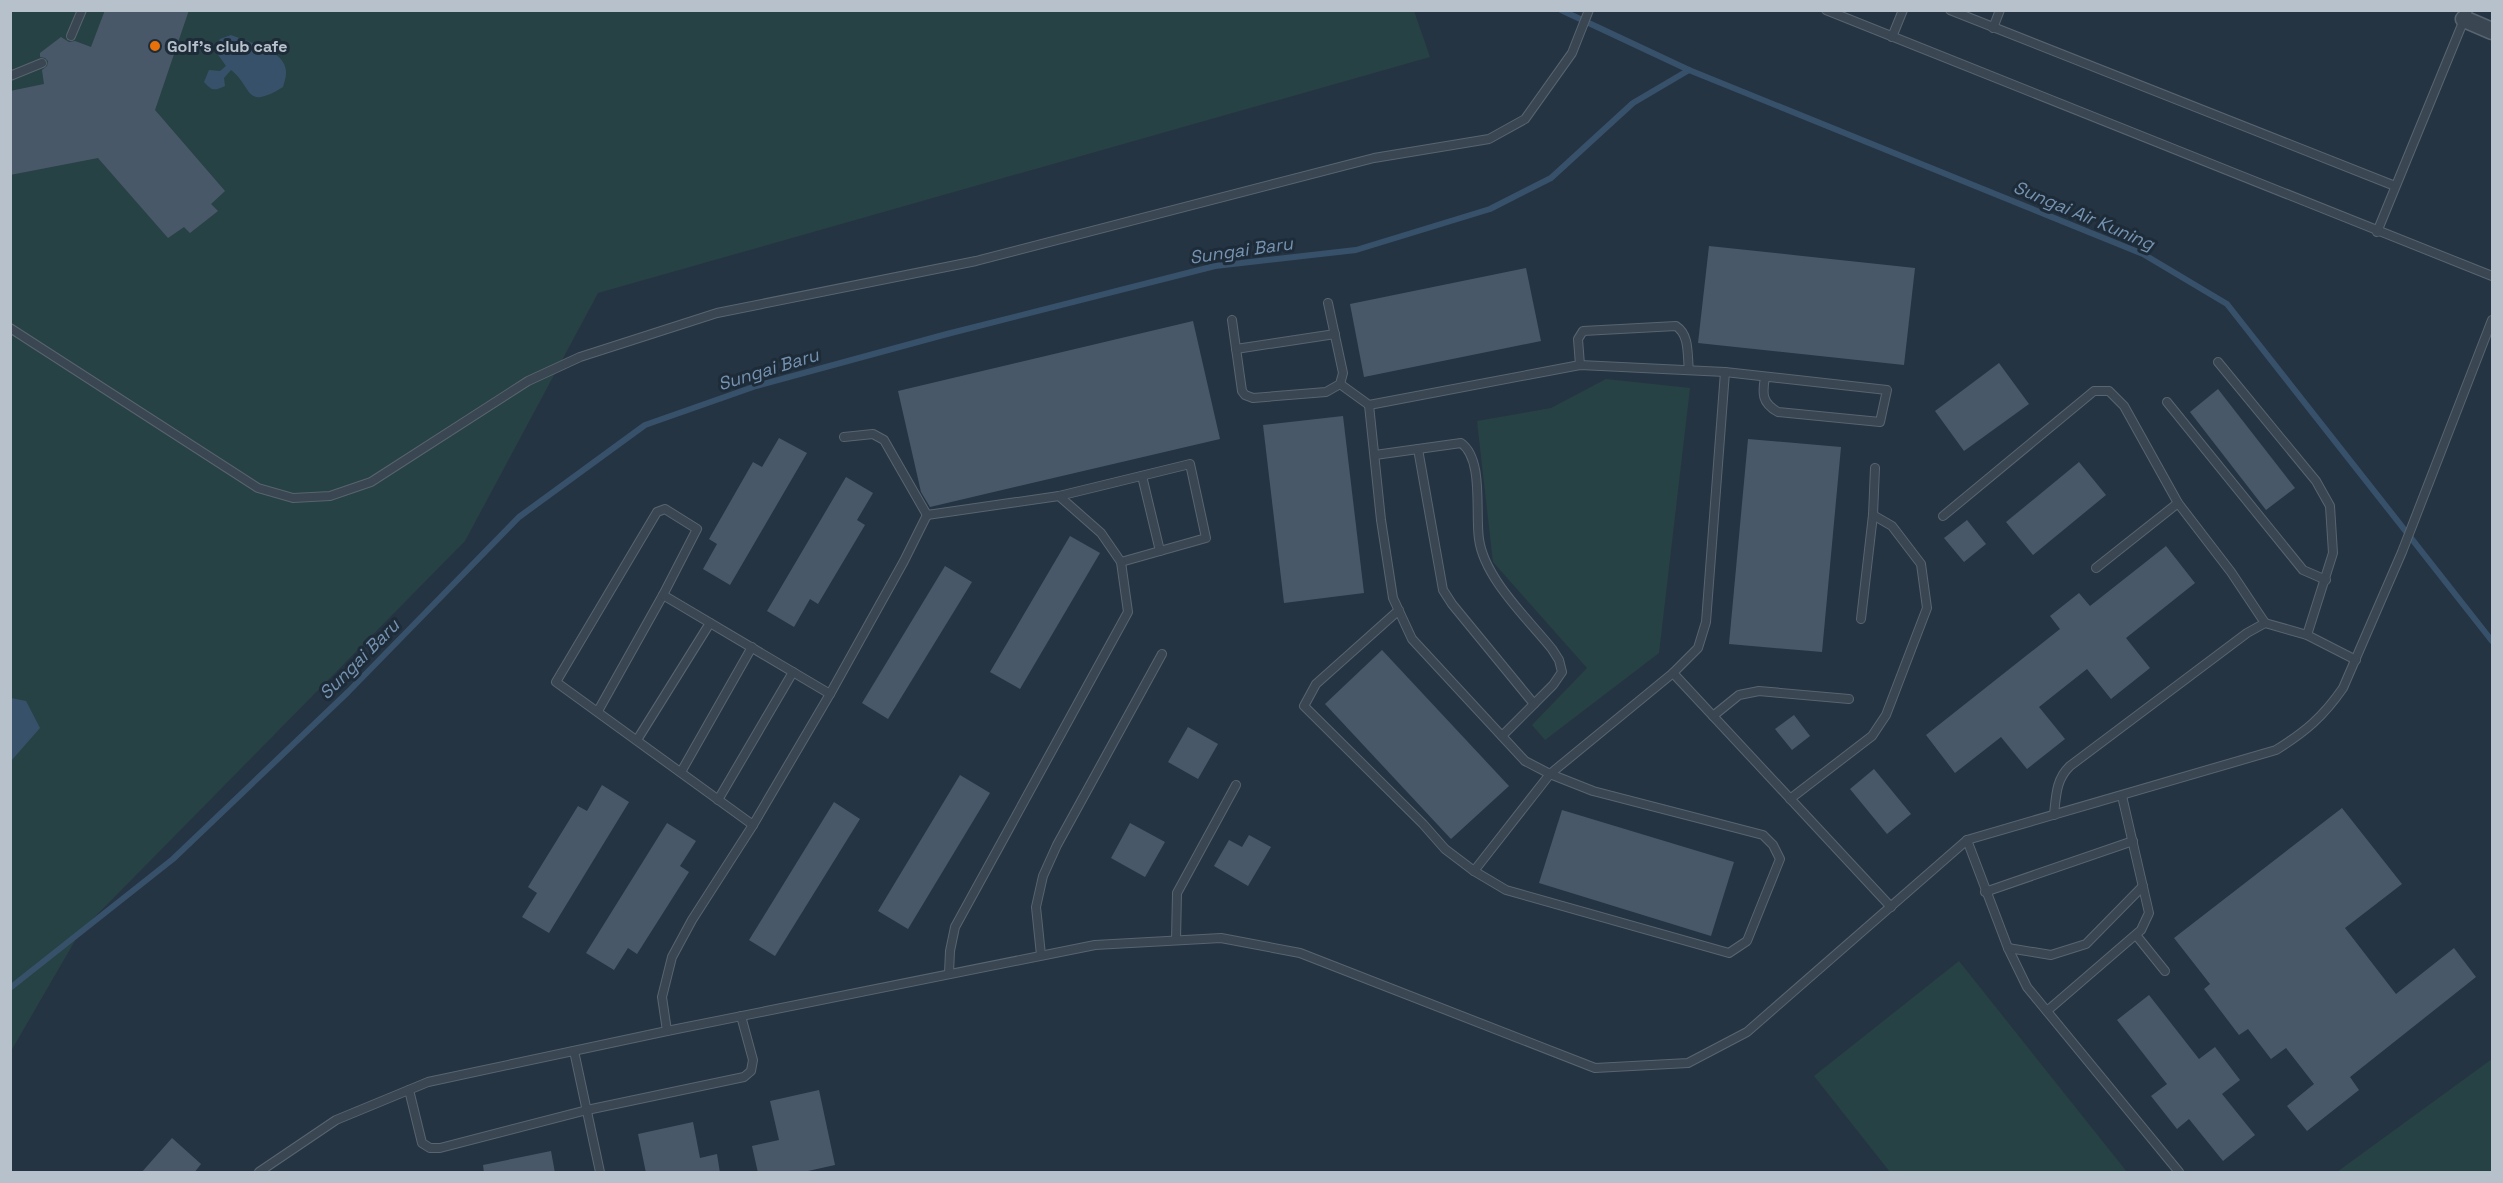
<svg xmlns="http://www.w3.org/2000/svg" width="2503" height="1183" font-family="'Space Grotesk',sans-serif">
<rect width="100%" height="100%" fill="#253443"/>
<g fill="#274244">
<polygon points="11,11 1414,11 1430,57 598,293 465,541 80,932 11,1051"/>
<polygon points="1606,379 1690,388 1659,653 1545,740 1532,725 1587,668 1493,562 1477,421 1551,408"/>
<polygon points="1959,961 2127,1172 1890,1172 1814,1076"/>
<polygon points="2492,1059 2492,1172 2337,1172"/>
</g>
<g fill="#38516b">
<path d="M 231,35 C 248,42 287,50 286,73 C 286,78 284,83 283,87 C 244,111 253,87 231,70 L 224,78 L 225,86 C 214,91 212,91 204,82 L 209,70 L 220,71 L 226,66 L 214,49 L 220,39 Z"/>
<polygon points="11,698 26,701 40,728 11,761"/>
</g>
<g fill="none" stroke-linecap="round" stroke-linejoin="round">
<g stroke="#38516b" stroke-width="6">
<polyline points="1561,10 1689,70 2143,254 2227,304 2492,641"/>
<polyline points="10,988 173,859 348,692 519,517 645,425 756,386 947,334 1215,266 1356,250 1490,209 1551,178 1633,103 1689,70"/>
</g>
</g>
<g fill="#495869">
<polygon points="105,10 189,10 155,110 225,191 211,204 218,211 190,233 184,227 168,238 98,158 10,175 10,91 44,84 42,70 47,66 48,61 45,58 40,57 40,53 61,37 69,42 75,41 91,47"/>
<polygon points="1709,246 1915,268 1904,365 1698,343"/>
<polygon points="1526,268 1541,341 1364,377 1350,304"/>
<polygon points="1193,321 1220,439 930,507 921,492 898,391"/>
<polygon points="1999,363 2029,404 1964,451 1935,411"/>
<polygon points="2218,389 2295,488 2266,510 2190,412"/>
<polygon points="1343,416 1364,593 1284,603 1263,425"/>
<polygon points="779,438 807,453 730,585 703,569 717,544 709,539 753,462 762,467"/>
<polygon points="1748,439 1841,447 1822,652 1729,644"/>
<polygon points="2079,462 2106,495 2033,555 2006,522"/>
<polygon points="846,477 873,493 857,520 865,525 818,604 810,599 794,627 767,611"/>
<polygon points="1967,520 1986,544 1964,562 1944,538"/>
<polygon points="1070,536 1100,553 1020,689 990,672"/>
<polygon points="2166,546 2195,583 2126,638 2150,668 2111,699 2087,669 2039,707 2065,739 2027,769 2001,737 1955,773 1926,735 2060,629 2050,616 2079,593 2090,606"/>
<polygon points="945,566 972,582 888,719 862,703"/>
<polygon points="1382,650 1509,786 1451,839 1325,704"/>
<polygon points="1794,715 1810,736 1792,750 1775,729"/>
<polygon points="1188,727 1218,744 1198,779 1168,762"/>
<polygon points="1874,769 1911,814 1887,834 1850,789"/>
<polygon points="960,775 990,793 908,929 878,911"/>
<polygon points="602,785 629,802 549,933 522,917 537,893 528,887 578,806 587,811"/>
<polygon points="834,802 860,819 775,956 749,940"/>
<polygon points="2342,808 2402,884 2345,928 2396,994 2454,948 2476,977 2350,1077 2359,1090 2307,1131 2287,1106 2314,1084 2286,1048 2271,1059 2248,1029 2239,1035 2204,989 2210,984 2174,938"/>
<polygon points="1562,810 1734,862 1711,936 1539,883"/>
<polygon points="667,823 696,841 680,866 689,872 637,954 628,948 614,970 586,953"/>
<polygon points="1130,823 1165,842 1145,877 1111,858"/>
<polygon points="1249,835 1271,847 1248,886 1214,866 1229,840 1242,847"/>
<polygon points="2149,995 2199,1059 2215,1047 2240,1080 2222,1094 2255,1135 2223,1161 2189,1119 2177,1129 2151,1096 2167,1084 2117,1020"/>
<polygon points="819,1090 835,1165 799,1173 758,1173 752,1146 779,1140 770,1101"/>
<polygon points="693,1122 700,1158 717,1154 720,1173 646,1173 638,1134"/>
<polygon points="172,1138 201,1164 194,1173 141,1173"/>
<polygon points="551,1151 555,1173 484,1173 483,1165"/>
</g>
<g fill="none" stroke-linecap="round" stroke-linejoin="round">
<defs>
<g id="lane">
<polyline points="1826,10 2492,276"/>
<polyline points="1950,10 2395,186"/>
<polyline points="1993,28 2000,10"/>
<polyline points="71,36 82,10"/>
<polyline points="1892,37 1903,10"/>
<polyline points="10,76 42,63"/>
<polyline points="2377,232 2468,10"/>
<polyline points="1232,320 1242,391 1245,395 1253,398 1326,392 1340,384 1343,373 1328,303"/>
<polyline points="10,328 258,488 293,498 330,496 371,482 528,381 580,357 717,313 976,261 1374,158 1489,139 1525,119 1572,53 1589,10"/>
<polyline points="1236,349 1335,334"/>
<polyline points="2218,362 2316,481 2330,506 2333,553 2307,635"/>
<path d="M 1580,365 L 1578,339 L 1583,331 L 1676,326 C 1690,335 1687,355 1689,370"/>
<path d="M 1340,384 L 1369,405 L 1580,365 L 1725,372 L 1887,390 L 1880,422 L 1778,412 C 1762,403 1762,394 1765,377"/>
<polyline points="2167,402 2303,570 2326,580"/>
<polyline points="1369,405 1381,520 1393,598 1412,639 1525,761 1550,774 1593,791 1763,835 1773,845 1780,859 1747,941 1729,953 1506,890 1474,871 1445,849 1423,824 1304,706 1316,684 1399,610"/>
<polyline points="844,437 873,434 884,440 927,515"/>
<polyline points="1418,449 1443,590 1452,604 1534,704"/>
<path d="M 1375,455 L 1461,443 C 1484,459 1475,513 1479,539 C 1484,578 1528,619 1552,649 L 1559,660 L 1562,672 L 1553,685 L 1502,736"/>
<polyline points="1142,476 1160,551"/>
<polyline points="927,515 1059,496 1190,464 1206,538 1121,562"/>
<polyline points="1943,516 2094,391 2109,391 2124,406 2178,503 2231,572 2265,623"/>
<polyline points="2096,568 2178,503"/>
<polyline points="1861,619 1873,515 1875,468"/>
<polyline points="1673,673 1891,907"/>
<polyline points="598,711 663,595"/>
<polyline points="1713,716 1739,695 1759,691 1849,699"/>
<polyline points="637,740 710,623"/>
<polyline points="681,772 752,647"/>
<polyline points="1790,799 1872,736 1886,715 1927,608 1921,564 1892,526 1873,515"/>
<polyline points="718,800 793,672"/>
<path d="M 2054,815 C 2056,796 2056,779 2070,766 L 2247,633 L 2265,623 L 2307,635 L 2356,660"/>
<polyline points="753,825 556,682 657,512 665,509 697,529 663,595 830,694"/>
<polyline points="1967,840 2008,948 2027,987 2179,1172"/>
<polyline points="1474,871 1550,774 1673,673 1698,648 1706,622 1725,372"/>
<polyline points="1985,892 2133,841"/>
<polyline points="2136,935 2165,971"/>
<polyline points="1176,940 1177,893 1236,785"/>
<polyline points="2008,948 2051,955 2086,944 2143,886"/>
<polyline points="1041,955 1036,907 1043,876 1057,845 1162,654"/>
<polyline points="949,973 950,951 955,927 1128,612 1121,562 1101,533 1059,496"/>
<polyline points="2047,1011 2141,930 2149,913 2122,796"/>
<polyline points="667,1031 662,997 672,957 692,920 753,825 830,694 904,561 927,515"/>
<polyline points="574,1051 600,1172"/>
<polyline points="409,1090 422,1143 430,1148 440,1148 587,1110 744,1077 751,1071 753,1060 741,1016"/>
<path d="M 259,1172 L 336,1120 L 428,1082 L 667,1031 L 1095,945 L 1221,938 L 1300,953 L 1595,1068 L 1688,1063 L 1747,1032 L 1967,840 L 2276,750 C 2305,732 2323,717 2343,688 L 2402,552 L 2492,320"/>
</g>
<polyline id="street" points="2464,19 2492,31"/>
</defs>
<use href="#lane" stroke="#586470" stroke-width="10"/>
<use href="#street" stroke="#586470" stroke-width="19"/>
<use href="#lane" stroke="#3a4652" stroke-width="8"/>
<use href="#street" stroke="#3a4652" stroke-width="16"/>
</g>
<circle fill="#e8710a" stroke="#1e2b38" stroke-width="2" cx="155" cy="46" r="6"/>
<g text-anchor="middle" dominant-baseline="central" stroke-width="6" stroke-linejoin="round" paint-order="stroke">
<g font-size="16" font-weight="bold" fill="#b7c1cc" stroke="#1e2b38" text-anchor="start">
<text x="167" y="46">Golf's club cafe</text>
</g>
<g font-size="18" font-style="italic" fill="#7593b1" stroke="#1e2b38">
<text transform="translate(2084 215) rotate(23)">Sungai Air Kuning</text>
<text transform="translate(1241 250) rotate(-8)">Sungai Baru</text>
<text transform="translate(768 369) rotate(-17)">Sungai Baru</text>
<text transform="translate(359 659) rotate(-45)">Sungai Baru</text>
</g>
</g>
<rect width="2503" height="1183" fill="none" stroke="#b7c1cc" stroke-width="24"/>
</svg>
